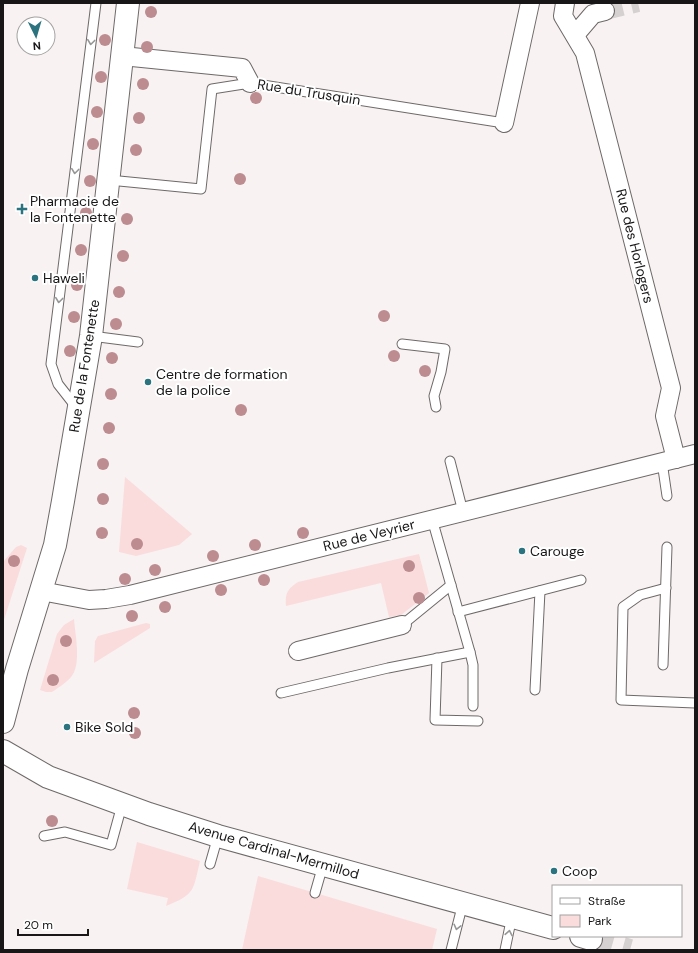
<svg xmlns="http://www.w3.org/2000/svg" width="698" height="953" font-family="'DM Sans',sans-serif">
<rect width="100%" height="100%" fill="#f8f2f2"/>
<g fill="#fadcdc">
<polygon points="125,477 192,534 179,545 136,556 119,552"/>
<polygon points="21,545 27,548 3,623 3,562 16,547"/>
<path d="M 419,554 L 429,593 L 401,615 L 389,617 L 381,583 L 286,606 C 285,592 288,589 298,582 Z"/>
<path d="M 74,619 C 75,634 82,665 71,677 C 66,683 58,688 52,692 L 46,692 L 40,690 L 57,634 L 64,625 Z"/>
<polygon points="146,623 150,624 150,628 94,663 95,641 98,636"/>
<path d="M 137,842 L 200,861 C 193,890 196,894 166,906 L 168,898 L 127,889 Z"/>
<polygon points="258,876 437,929 432,950 242,950"/>
</g>
<g fill="none" stroke-linecap="round" stroke-linejoin="round">
<polyline stroke="#d6d1d1" stroke-width="18" stroke-dasharray="18 9" stroke-linecap="butt" points="605,11 638,3"/>
<polyline stroke="#d6d1d1" stroke-width="22" stroke-dasharray="22 11" stroke-linecap="butt" points="591,939 630,950"/>
<defs>
<g id="lane">
<polyline points="109,180 201,189 212,89 250,83 504,123"/>
<polyline points="91,336 138,342"/>
<polyline points="402,344 445,349 441,372 434,396 436,407"/>
<polyline points="76,407 58,384 51,364 96,3"/>
<polyline points="450,461 463,512"/>
<polyline points="662,462 667,496"/>
<polyline points="666,588 640,595 623,607 621,700 695,703"/>
<polyline points="458,612 581,580"/>
<polyline points="402,625 451,585"/>
<polyline points="470,652 473,665 473,706"/>
<polyline points="437,658 435,720 478,721"/>
<polyline points="663,665 667,547"/>
<polyline points="535,690 540,591"/>
<polyline points="281,693 388,668 470,652 432,519"/>
<polyline points="44,836 65,832 111,845 122,805"/>
<polyline points="210,864 218,836"/>
<polyline points="315,893 323,865"/>
<polyline points="451,950 463,903"/>
<polyline points="505,950 512,916"/>
</g>
<g id="street">
<polyline points="565,3 563,16 585,53 671,388 665,416 676,459"/>
<polyline points="575,35 593,14 605,11"/>
<polyline points="122,56 242,68 250,83"/>
<polyline points="504,123 530,3"/>
<polyline points="41,591 89,600 106,599 130,595 695,454"/>
<polyline points="298,651 402,625"/>
</g>
<g id="secondary">
<polyline points="3,722 17,669 55,545 63,501 91,336 128,3"/>
<polyline points="3,751 48,777 149,814 218,836 553,928"/>
<polyline points="581,936 591,939"/>
</g>
</defs>
<use href="#lane" stroke="#6e6969" stroke-width="11"/>
<use href="#street" stroke="#6e6969" stroke-width="20"/>
<use href="#secondary" stroke="#6e6969" stroke-width="24"/>
<use href="#lane" stroke="#fff" stroke-width="9"/>
<use href="#street" stroke="#fff" stroke-width="18"/>
<use href="#secondary" stroke="#fff" stroke-width="22"/>
</g>
<g fill="#bc8c91">
<circle cx="151" cy="12" r="6"/>
<circle cx="105" cy="40" r="6"/>
<circle cx="147" cy="47" r="6"/>
<circle cx="101" cy="77" r="6"/>
<circle cx="143" cy="84" r="6"/>
<circle cx="256" cy="98" r="6"/>
<circle cx="97" cy="112" r="6"/>
<circle cx="139" cy="118" r="6"/>
<circle cx="93" cy="144" r="6"/>
<circle cx="136" cy="150" r="6"/>
<circle cx="240" cy="179" r="6"/>
<circle cx="90" cy="181" r="6"/>
<circle cx="86" cy="213" r="6"/>
<circle cx="127" cy="219" r="6"/>
<circle cx="81" cy="250" r="6"/>
<circle cx="123" cy="256" r="6"/>
<circle cx="77" cy="285" r="6"/>
<circle cx="119" cy="292" r="6"/>
<circle cx="384" cy="316" r="6"/>
<circle cx="74" cy="317" r="6"/>
<circle cx="116" cy="324" r="6"/>
<circle cx="70" cy="351" r="6"/>
<circle cx="394" cy="356" r="6"/>
<circle cx="112" cy="358" r="6"/>
<circle cx="425" cy="371" r="6"/>
<circle cx="111" cy="394" r="6"/>
<circle cx="241" cy="410" r="6"/>
<circle cx="109" cy="428" r="6"/>
<circle cx="103" cy="464" r="6"/>
<circle cx="103" cy="499" r="6"/>
<circle cx="102" cy="533" r="6"/>
<circle cx="303" cy="533" r="6"/>
<circle cx="137" cy="544" r="6"/>
<circle cx="255" cy="545" r="6"/>
<circle cx="213" cy="556" r="6"/>
<circle cx="14" cy="561" r="6"/>
<circle cx="409" cy="566" r="6"/>
<circle cx="155" cy="570" r="6"/>
<circle cx="125" cy="579" r="6"/>
<circle cx="264" cy="580" r="6"/>
<circle cx="221" cy="590" r="6"/>
<circle cx="419" cy="598" r="6"/>
<circle cx="165" cy="607" r="6"/>
<circle cx="132" cy="616" r="6"/>
<circle cx="66" cy="641" r="6"/>
<circle cx="53" cy="680" r="6"/>
<circle cx="134" cy="713" r="6"/>
<circle cx="135" cy="733" r="6"/>
<circle cx="52" cy="821" r="6"/>
</g>
<defs><path id="oneway-chevron" d="M-2-3.5L2.5 0L-2 3.5" fill="none" stroke-width="1.6" stroke-linecap="round" stroke-linejoin="round"/></defs>
<g stroke="#979696">
<use href="#oneway-chevron" transform="translate(91 42) rotate(97)"/>
<use href="#oneway-chevron" transform="translate(75 171) rotate(97)"/>
<use href="#oneway-chevron" transform="translate(59 300) rotate(97)"/>
<use href="#oneway-chevron" transform="translate(457 927) rotate(104)"/>
<use href="#oneway-chevron" transform="translate(509 933) rotate(-79)"/>
</g>
<g fill="#2b737e" stroke="#fff" stroke-width="1.5">
<path d="M20 203h4v4h4v4h-4v4h-4v-4h-4v-4h4z"/>
<circle cx="35" cy="278" r="4"/>
<circle cx="148" cy="382" r="4"/>
<circle cx="522" cy="551" r="4"/>
<circle cx="67" cy="727" r="4"/>
<circle cx="554" cy="871" r="4"/>
</g>
<g text-anchor="middle" dominant-baseline="central" stroke-width="4" stroke-linejoin="round" paint-order="stroke">
<g font-size="14" fill="#181616" stroke="#fff">
<text transform="translate(309 92) rotate(9)">Rue du Trusquin</text>
<text transform="translate(635 246) rotate(76)">Rue des Horlogers</text>
<text transform="translate(84 366) rotate(-81)">Rue de la Fontenette</text>
<text transform="translate(369 535) rotate(-14)">Rue de Veyrier</text>
<text transform="translate(274 850) rotate(16)">Avenue Cardinal-Mermillod</text>
</g>
<g font-size="14" fill="#181616" stroke="#fff" text-anchor="start">
<text x="30" y="201">Pharmacie de<tspan x="30" dy="16">la Fontenette</tspan></text>
<text x="43" y="278">Haweli</text>
<text x="156" y="374">Centre de formation<tspan x="156" dy="16">de la police</tspan></text>
<text x="530" y="551">Carouge</text>
<text x="75" y="727">Bike Sold</text>
<text x="562" y="871">Coop</text>
</g>
</g>
<rect width="698" height="953" fill="none" stroke="#181616" stroke-width="8"/>
<rect x="552" y="885" width="130" height="52" fill="#ffffff" stroke="#a3a2a2"/>
<rect x="560" y="898" width="20" height="6" fill="#ffffff" stroke="#a3a2a2"/>
<text x="588" y="905" font-size="12" fill="#181616">Straße</text>
<rect x="560" y="915" width="20" height="12" fill="#fadcdc" stroke="#a3a2a2"/>
<text x="588" y="925" font-size="12" fill="#181616">Park</text>
<g transform="translate(36 36) rotate(175)"><circle r="19" fill="#ffffff" stroke="#a3a2a2"/>
<path d="M0-3L7 15L0 10L-7 15Z" fill="#2b737e"/>
<text y="-6" font-size="11" font-weight="bold" text-anchor="middle" fill="#181616">N</text>
</g>
<path d="M18 929v6h70v-6" fill="none" stroke="#181616" stroke-width="2"/>
<text x="24" y="929" font-size="12" fill="#181616" stroke="#ffffff" stroke-width="3" paint-order="stroke">20 m</text>
</svg>
